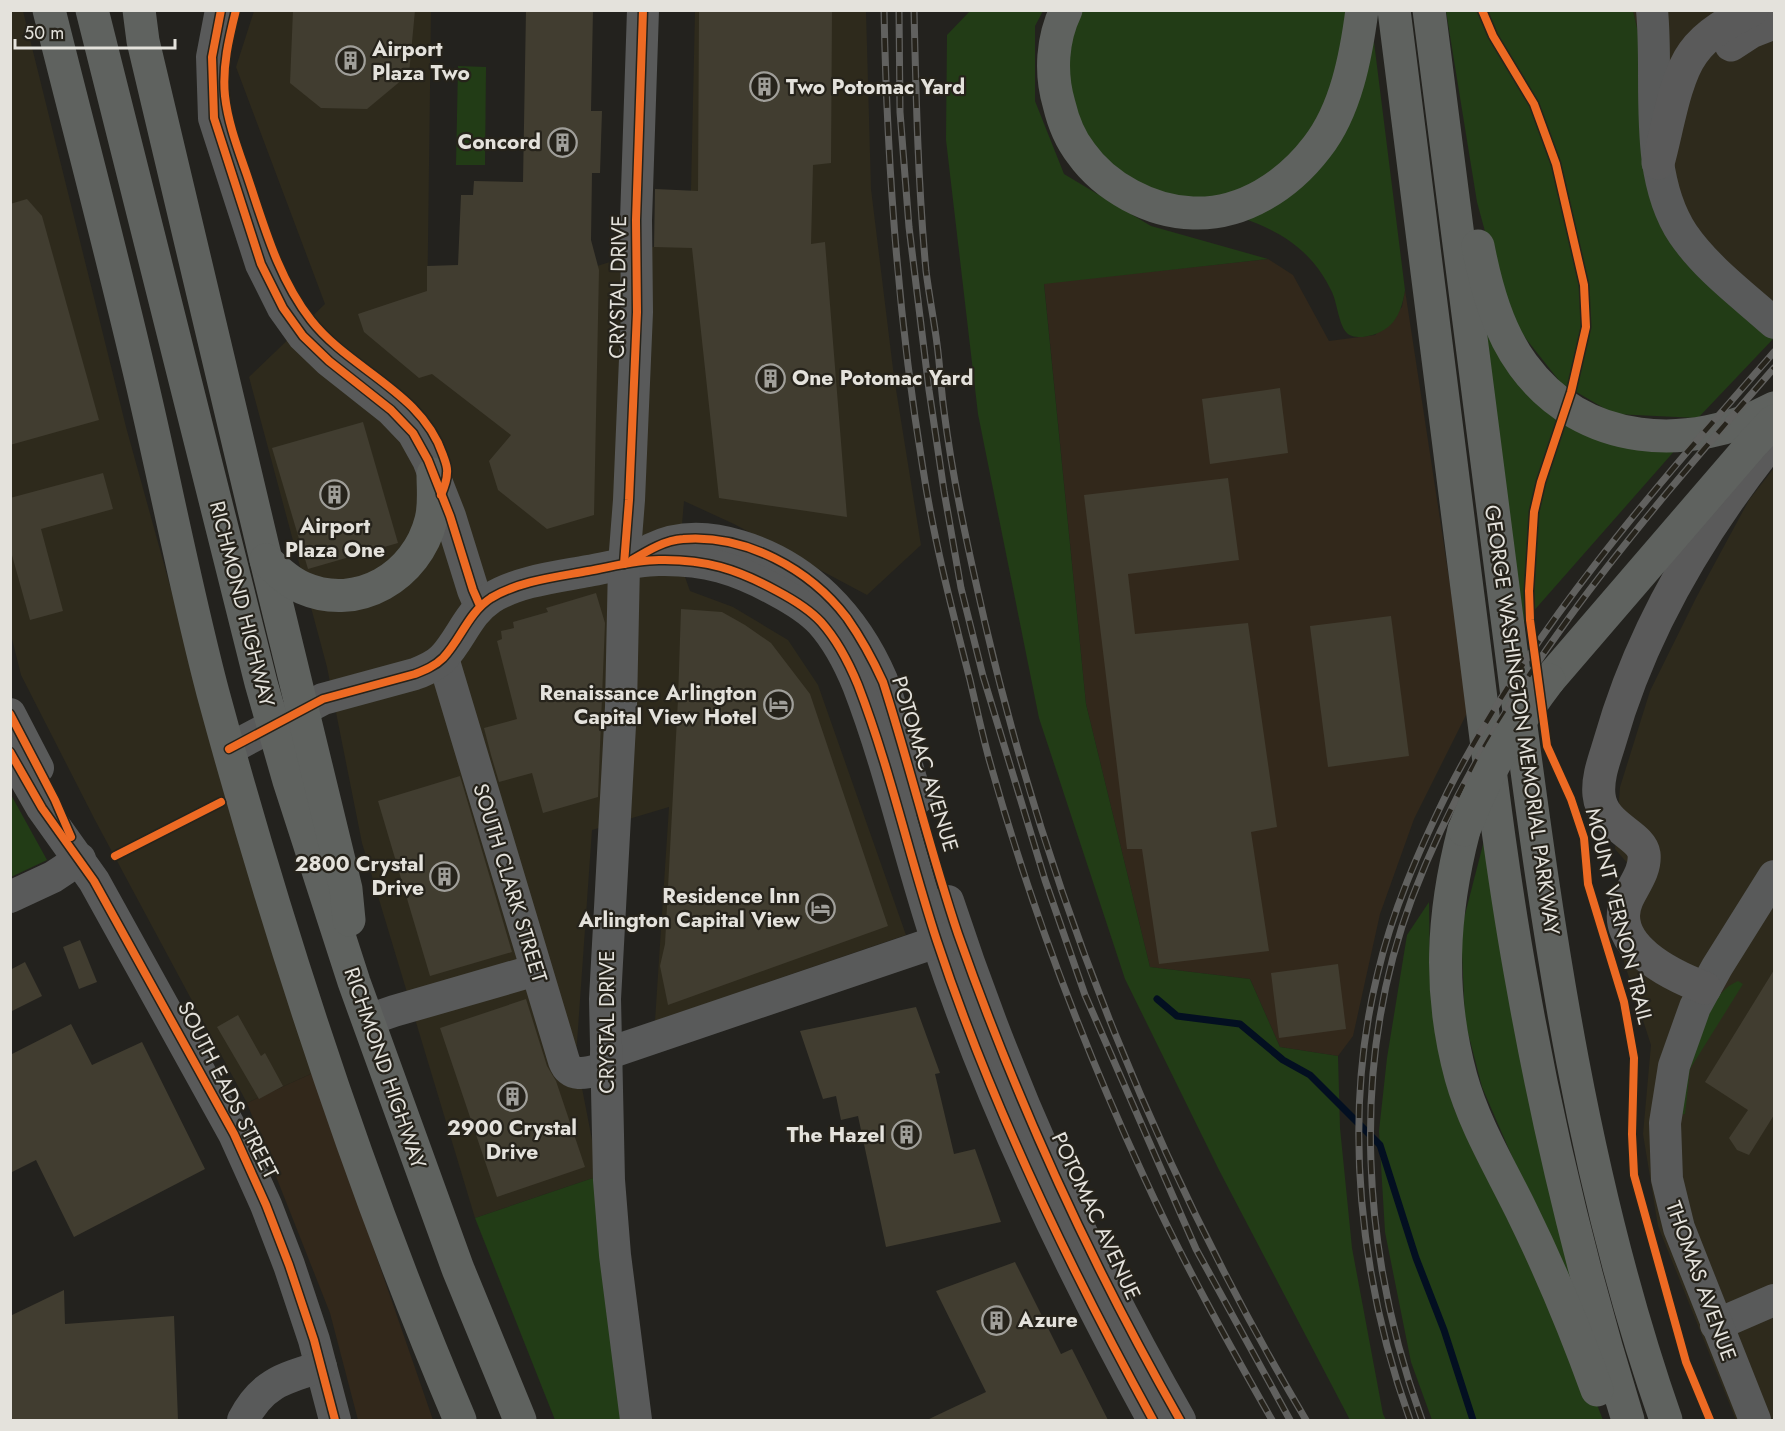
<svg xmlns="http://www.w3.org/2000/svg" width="1785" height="1431" font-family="Jost,sans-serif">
<rect width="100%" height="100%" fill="#23221e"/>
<g fill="#2e2a1c">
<polygon points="10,11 23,11 126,427 262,918 313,1073 247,1103 95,820 21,675 11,635"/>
<polygon points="254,11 431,11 427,320 613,261 690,234 695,11 866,11 871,189 894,377 921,545 867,595 734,524 684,501 679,560 690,591 733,607 788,640 818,685 906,935 655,1021 669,807 592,830 576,1057 599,1176 475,1218 362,843 327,667 249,377 325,304 236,67"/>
<polygon points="1633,11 1774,11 1774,341 1693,264"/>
<polygon points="1774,468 1774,1420 1736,1420 1658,1226 1643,1134 1651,1045 1613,928 1629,865 1615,849 1620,787 1650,691 1696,598 1749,500"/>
</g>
<g fill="#32281b">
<polygon points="1268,259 1293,275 1329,341 1375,335 1402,307 1405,290 1469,709 1414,819 1380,914 1353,1036 1338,1056 1280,1047 1250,979 1150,967 1086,704 1044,283"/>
<polygon points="313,1073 433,1420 358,1420 330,1313 247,1103"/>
</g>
<g fill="#223c16">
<polygon points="970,11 1043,11 1035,26 1035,101 1064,174 1151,226 1268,259 1044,284 1086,704 1150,967 1250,979 1280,1047 1338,1056 1340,1128 1352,1248 1383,1414 1386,1420 1350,1420 1219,1170 1125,979 1039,718 978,414 946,140 947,35"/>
<polygon points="1081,11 1350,11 1333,89 1301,154 1226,199 1162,196 1103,163 1068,108 1067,43"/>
<polygon points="1446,11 1633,11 1693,264 1773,339 1698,418 1614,414 1561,383 1508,316 1477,202"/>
<path d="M 1374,42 L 1405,290 C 1401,317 1391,333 1363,337 C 1357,337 1350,337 1346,332 C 1339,324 1337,303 1332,292 C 1313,252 1283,232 1242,218 L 1276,199 Z"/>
<polygon points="458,66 486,67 485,165 456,165"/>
<polygon points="1475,273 1518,374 1677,448 1524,622"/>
<polygon points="10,793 47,860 11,877 10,877"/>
<polygon points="1487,829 1594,1346 1482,1087 1465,1021 1461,930"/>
<polygon points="1429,902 1430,981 1436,1038 1454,1109 1495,1180 1570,1336 1603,1420 1432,1420 1411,1362 1385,1232 1379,1131 1387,1058 1407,935"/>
<path d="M 1738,981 L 1743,984 L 1690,1069 L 1685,1114 L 1679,1115 C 1685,1079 1700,996 1738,981 Z"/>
<polygon points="599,1176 621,1420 555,1420 475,1218"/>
</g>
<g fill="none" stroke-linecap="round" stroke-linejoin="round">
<polyline stroke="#030f21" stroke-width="7" points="1157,999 1177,1016 1240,1024 1283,1060 1310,1075 1380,1145 1416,1258 1444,1330 1473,1420"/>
</g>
<g fill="#413d30">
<polygon points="293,10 415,10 409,74 367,109 321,108 290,83"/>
<polygon points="526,10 593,10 591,111 602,111 600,173 592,173 591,240 599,270 594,515 547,529 498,490 489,461 511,435 432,374 419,378 364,332 358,314 427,291 427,266 458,265 461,195 473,195 474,181 523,182"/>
<polygon points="699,10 832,10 831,163 813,165 811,244 825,242 847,517 719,498 692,248 654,247 655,189 698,191"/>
<polygon points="27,199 42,216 99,420 10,445 10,204"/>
<polygon points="1280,388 1288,453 1210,464 1202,399"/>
<polygon points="363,422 398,543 308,569 272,448"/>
<polygon points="103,473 113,509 41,529 63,611 30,620 10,548 10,498"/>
<polygon points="1228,478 1239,560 1128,574 1135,634 1248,623 1277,827 1251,832 1269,951 1159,964 1142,849 1127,849 1084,495"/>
<polygon points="596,593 605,623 598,797 543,813 532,773 499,782 491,755 484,728 517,719 497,641 502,639 501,631 514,628 513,622 548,612 546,608"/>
<polygon points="681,609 722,612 745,625 771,643 810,694 888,926 668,1005 660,966 665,944 678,699"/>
<polygon points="1391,616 1409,756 1328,767 1310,626"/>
<polygon points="460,776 512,952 430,976 378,801"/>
<polygon points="80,940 97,982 79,989 63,947"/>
<polygon points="25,962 42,996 10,1012 10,970"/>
<polygon points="1338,964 1346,1029 1279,1038 1271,973"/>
<polygon points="1774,970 1774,1115 1749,1155 1737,1150 1729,1138 1748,1110 1705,1082"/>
<polygon points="526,999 547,1066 556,1081 585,1167 497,1197 440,1028"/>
<polygon points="916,1007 940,1073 935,1074 954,1154 975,1149 1001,1222 886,1247 858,1116 841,1120 836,1096 823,1099 800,1031"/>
<polygon points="238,1015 261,1056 265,1053 283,1086 259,1099 217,1027"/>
<polygon points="71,1024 92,1065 142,1042 205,1169 74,1237 36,1160 10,1173 10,1055"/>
<polygon points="1015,1262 1061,1354 1072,1349 1108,1420 927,1420 986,1392 936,1291"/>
<polygon points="64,1290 65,1324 174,1316 178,1420 10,1420 10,1316"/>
</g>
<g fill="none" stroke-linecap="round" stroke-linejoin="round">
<g stroke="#595a5a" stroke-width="32">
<polyline points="221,10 212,57 214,118 261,264 283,308 303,336 329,361 391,410 413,433 428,460 450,516 473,590 480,606"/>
<path d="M 1652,10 C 1659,81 1642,172 1683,234 C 1707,269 1743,295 1774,323"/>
<path d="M 651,549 C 679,535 711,537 740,546 C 807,566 855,617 882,680 C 888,696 892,712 896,729 C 903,752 910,776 917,799"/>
<path d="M 443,658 L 564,1061 C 571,1080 590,1072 606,1068"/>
<polyline points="10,714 38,768"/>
<path d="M 229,749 L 323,699 L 415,674 C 425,670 435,666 443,658 C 461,639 468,613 491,598 C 519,581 556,577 588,571 C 611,567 635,560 659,560 C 705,559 737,569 777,591 C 792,599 809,609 821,622 C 838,641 849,663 858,685 C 890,768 909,856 937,941 C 992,1107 1069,1267 1153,1420"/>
<polyline points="10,752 42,808 94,881 234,1134 266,1205 289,1265 314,1340 335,1420"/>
<polyline points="10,897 53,877 80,859"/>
<path d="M 948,901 C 1007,1081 1086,1256 1180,1420"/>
<polyline points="368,1020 394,1011 536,970"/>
<polyline points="606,1054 957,935"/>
<polyline points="1716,1325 1774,1300"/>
<path d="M 243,1420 C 262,1383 284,1378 321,1367"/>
<polyline points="636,1420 615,1255 609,1180 605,999 621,707 624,564 629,500 637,312 636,220 643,10"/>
<polyline points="1755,1420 1679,1228 1667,1179 1665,1123 1674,1066 1695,1007 1717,967 1774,876"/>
</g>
<g stroke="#5a5a5a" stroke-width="33">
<polyline points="1731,45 1751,32 1774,23"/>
<path d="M 1658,163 C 1667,132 1674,79 1693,53 C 1707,33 1730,21 1752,10"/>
<path d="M 1705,988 C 1673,976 1607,945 1627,900 C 1633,886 1646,871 1644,854 C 1641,834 1602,827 1599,795 C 1597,777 1605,758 1610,741 C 1640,635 1697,537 1765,450"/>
</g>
<g stroke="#5f625f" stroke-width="33">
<path d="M 49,10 C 82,142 117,273 147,405 C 169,501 188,598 213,693 C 280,940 360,1185 460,1420"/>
<polyline points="92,10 261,683 289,781 354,982 458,1269 520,1420"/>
<polyline points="139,10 143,41 266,560 346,889 349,920"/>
<path d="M 1066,10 C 1052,39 1050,73 1059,104 C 1063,121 1070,139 1081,153 C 1105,187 1151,212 1193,213 C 1243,215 1288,185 1317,147 C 1346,110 1356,56 1362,10"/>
<path d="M 1394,10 C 1419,206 1443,401 1468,596 C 1485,726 1499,858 1523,988 C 1549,1134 1584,1278 1628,1420"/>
<path d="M 1429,10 C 1459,239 1487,467 1517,696 C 1549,940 1584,1186 1666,1420"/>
<path d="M 1478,246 C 1486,287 1498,331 1523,365 C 1583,447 1690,453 1774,408"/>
<path d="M 266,560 C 277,571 289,582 303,588 C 358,612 417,576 431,520 C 435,505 433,489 433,474"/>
<polyline points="1549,680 1753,443 1774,421"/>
<path d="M 1464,830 C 1442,915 1438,992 1461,1077 C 1474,1124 1500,1167 1521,1210 C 1550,1269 1575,1329 1597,1390"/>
</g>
<defs>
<g id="rail">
<path d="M 884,10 C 887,164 898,318 923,469 C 934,541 952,610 970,680 C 976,706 982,733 989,759 C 1029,902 1082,1043 1144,1177 C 1182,1260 1227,1341 1272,1420"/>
<polyline points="899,10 900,112 909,227 929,390 944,491 961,588 983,676 1045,880 1085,995 1196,1249 1290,1420"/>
<path d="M 914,10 C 916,97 918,184 926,271 C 929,295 934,320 937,344 C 940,366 941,389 944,411 C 953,482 969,553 985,623 C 1050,902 1160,1174 1306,1420"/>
<path d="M 1410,1420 C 1360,1281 1342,1120 1377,976 C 1392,911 1419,850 1448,791 C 1532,627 1654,489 1774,352"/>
<path d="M 1422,1420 C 1362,1255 1349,1065 1412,898 C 1489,695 1634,529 1774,368"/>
</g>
</defs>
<use href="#rail" stroke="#61615f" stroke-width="7"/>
<use href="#rail" stroke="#26231b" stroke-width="4.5" stroke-dasharray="14" stroke-linecap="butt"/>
<path stroke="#5f625f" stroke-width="33" d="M 1464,830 C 1487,772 1511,730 1549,680"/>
<defs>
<g id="cycleway">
<polyline points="221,10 212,57 214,118 261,264 283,308 303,336 329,361 391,410 413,433 428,460 450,516 473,590 480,606"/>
<path d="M 236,10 C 229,38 222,67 225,96 C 228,123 238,149 247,175 C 264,225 278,278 311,320 C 350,370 422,392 443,455 C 445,461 448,467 447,473 C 447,480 444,488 441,495"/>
<polyline points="1482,10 1493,36 1534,104 1556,164 1584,285 1586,327 1571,392 1541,482 1534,512 1529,591 1530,620 1547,746 1571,799 1584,838 1588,884 1624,1002 1634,1058 1632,1134 1634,1175 1686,1362 1710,1420"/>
<path d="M 632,560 C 647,551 665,540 683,539 C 745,534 810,569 847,618 C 861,638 873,660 883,682 C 910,766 930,851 958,934 C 1017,1102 1092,1266 1180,1420"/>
<polyline points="624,564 629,500 637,312 636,220 643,10"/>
<polyline points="10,714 55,800 71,837"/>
<path d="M 229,749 L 323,699 L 415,674 C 425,670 435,666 443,658 C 461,639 468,613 491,598 C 519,581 556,577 588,571 C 611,567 635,560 659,560 C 705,559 737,569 777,591 C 792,599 809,609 821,622 C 838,641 849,663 858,685 C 890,768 909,856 937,941 C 992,1107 1069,1267 1153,1420"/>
<polyline points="10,752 42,808 94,881 234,1134 266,1205 289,1265 314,1340 335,1420"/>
<polyline points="115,856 221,802"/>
</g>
</defs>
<use href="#cycleway" stroke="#26231b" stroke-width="11"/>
<use href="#cycleway" stroke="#ed6a23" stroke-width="8"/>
</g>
<defs>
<symbol id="building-ring" viewBox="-11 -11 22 22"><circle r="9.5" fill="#26231b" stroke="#a09f9a" stroke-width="1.5"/><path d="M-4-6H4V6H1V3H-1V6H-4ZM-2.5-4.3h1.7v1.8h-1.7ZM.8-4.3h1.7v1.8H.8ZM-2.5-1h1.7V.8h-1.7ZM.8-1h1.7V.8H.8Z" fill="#a09f9a"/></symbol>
<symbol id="hotel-ring" viewBox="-11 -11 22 22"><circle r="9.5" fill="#26231b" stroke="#a09f9a" stroke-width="1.5"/><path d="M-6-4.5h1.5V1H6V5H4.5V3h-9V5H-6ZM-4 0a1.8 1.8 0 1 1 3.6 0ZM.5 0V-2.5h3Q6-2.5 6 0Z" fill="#a09f9a"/></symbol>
</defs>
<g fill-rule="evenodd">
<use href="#building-ring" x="334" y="44" width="33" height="33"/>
<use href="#building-ring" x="748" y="70" width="33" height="33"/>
<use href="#building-ring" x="546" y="126" width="33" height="33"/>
<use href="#building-ring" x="754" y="362" width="33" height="33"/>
<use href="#building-ring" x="318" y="478" width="33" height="33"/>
<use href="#hotel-ring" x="762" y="688" width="33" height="33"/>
<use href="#building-ring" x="428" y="860" width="33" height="33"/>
<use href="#hotel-ring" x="804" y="892" width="33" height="33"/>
<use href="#building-ring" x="496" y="1080" width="33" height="33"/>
<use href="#building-ring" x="890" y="1118" width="33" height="33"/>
<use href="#building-ring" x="980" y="1304" width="33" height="33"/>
</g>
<g text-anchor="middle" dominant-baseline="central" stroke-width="4.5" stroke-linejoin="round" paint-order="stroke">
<g font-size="21" font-weight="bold" fill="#e4e2dc" stroke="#26231b" text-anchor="end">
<text x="372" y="49" text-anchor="start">Airport<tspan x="372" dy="24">Plaza Two</tspan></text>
<text x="786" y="87" text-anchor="start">Two Potomac Yard</text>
<text x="541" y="142">Concord</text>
<text x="792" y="378" text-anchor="start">One Potomac Yard</text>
<text x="335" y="526" text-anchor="middle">Airport<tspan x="335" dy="24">Plaza One</tspan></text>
<text x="757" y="693">Renaissance Arlington<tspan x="757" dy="24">Capital View Hotel</tspan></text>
<text x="424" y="864">2800 Crystal<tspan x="424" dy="24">Drive</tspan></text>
<text x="800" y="896">Residence Inn<tspan x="800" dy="24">Arlington Capital View</tspan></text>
<text x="512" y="1128" text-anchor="middle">2900 Crystal<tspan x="512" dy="24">Drive</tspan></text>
<text x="885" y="1135">The Hazel</text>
<text x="1018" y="1320" text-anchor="start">Azure</text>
</g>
<g font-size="21" fill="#e4e2dc" stroke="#26231b">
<text transform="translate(618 287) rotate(-89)">CRYSTAL DRIVE</text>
<text transform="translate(242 604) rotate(76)">RICHMOND HIGHWAY</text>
<text transform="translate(1522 720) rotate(82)">GEORGE WASHINGTON MEMORIAL PARKWAY</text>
<text transform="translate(925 764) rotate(73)">POTOMAC AVENUE</text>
<text transform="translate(510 883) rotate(73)">SOUTH CLARK STREET</text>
<text transform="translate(1619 916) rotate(76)">MOUNT VERNON TRAIL</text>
<text transform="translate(607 1022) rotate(-90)">CRYSTAL DRIVE</text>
<text transform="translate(385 1068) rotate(71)">RICHMOND HIGHWAY</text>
<text transform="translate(228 1090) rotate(63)">SOUTH EADS STREET</text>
<text transform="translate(1096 1216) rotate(65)">POTOMAC AVENUE</text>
<text transform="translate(1701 1281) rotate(70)">THOMAS AVENUE</text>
</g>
</g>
<rect width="1785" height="1431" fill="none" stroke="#e4e2dc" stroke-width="24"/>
<path d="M15 39v9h160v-9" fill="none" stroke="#e4e2dc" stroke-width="3"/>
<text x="24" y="39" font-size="18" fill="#e4e2dc" stroke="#26231b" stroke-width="4.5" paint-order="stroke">50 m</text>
</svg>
